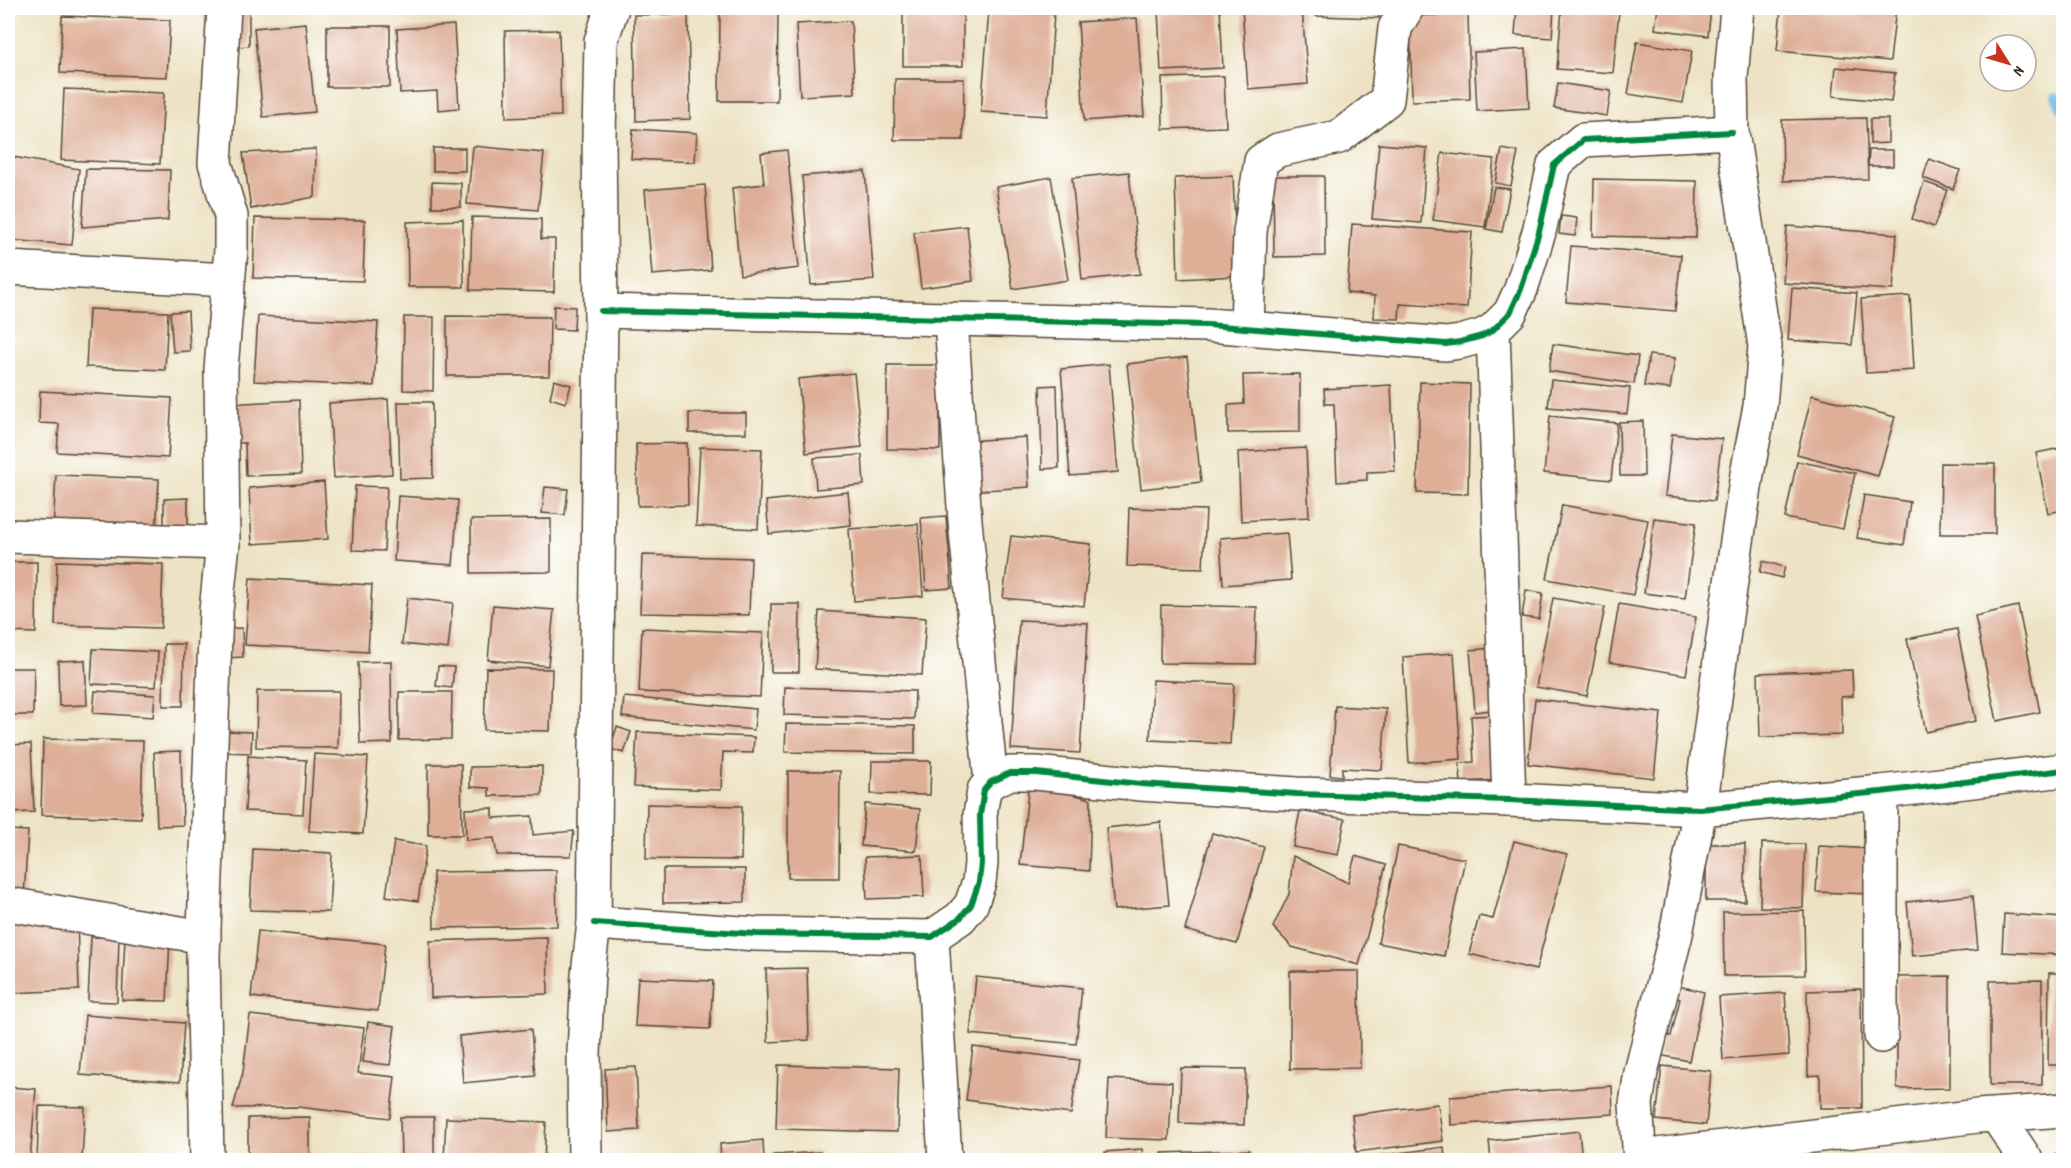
<svg xmlns="http://www.w3.org/2000/svg" width="2071" height="1168" font-family="Dekko,sans-serif">
<rect width="100%" height="100%" fill="#fff"/>
<filter id="ink" filterUnits="userSpaceOnUse"><feTurbulence type="fractalNoise" baseFrequency=".0167" numOctaves="2"/><feDisplacementMap in="SourceGraphic" scale="12" xChannelSelector="R" yChannelSelector="G"/><feConvolveMatrix kernelMatrix="1 2 1 2 8 2 1 2 1" color-interpolation-filters="sRGB"/></filter>
<filter id="wash" filterUnits="userSpaceOnUse"><feTurbulence type="fractalNoise" baseFrequency=".008" numOctaves="4" result="noise"/><feDisplacementMap in="SourceGraphic" scale="24" xChannelSelector="R" yChannelSelector="G"/><feGaussianBlur stdDeviation="1.35" result="paint"/><feColorMatrix in="noise" values="0 0 0 0 0 0 0 0 0 0 0 0 0 0 0 0 0 1.4 0 .05"/><feComposite in="paint" operator="in"/></filter>
<g filter="url(#wash)">
<rect width="100%" height="100%" fill="#ede3c4"/>
<g fill="none" stroke-linecap="round" stroke-linejoin="round">
<polyline stroke="#70beea" stroke-width="10" points="2056,97 2064,112"/>
</g>
<g id="blocks">
<g fill="#deae97">
<rect x="903" y="8" width="60" height="58"/>
<polygon points="1220,8 1223,68 1161,71 1158,10"/>
<polygon points="1242,8 1302,8 1308,84 1248,89"/>
<polygon points="1316,8 1379,8 1379,18 1316,16"/>
<polygon points="1517,8 1554,8 1552,38 1515,35"/>
<polygon points="1562,8 1619,11 1613,73 1557,69"/>
<polygon points="1658,8 1711,8 1708,36 1655,29"/>
<polygon points="1781,8 1896,8 1890,61 1777,51"/>
<polygon points="989,9 1054,13 1047,116 981,112"/>
<polygon points="249,11 249,46 235,47 234,12"/>
<polygon points="720,13 778,13 777,101 719,101"/>
<polygon points="688,14 690,119 636,121 634,15"/>
<polygon points="1468,14 1470,99 1412,101 1410,16"/>
<polygon points="62,16 170,20 167,77 60,73"/>
<polygon points="1137,18 1144,116 1084,121 1078,22"/>
<polygon points="851,21 855,93 800,96 796,24"/>
<polygon points="306,23 315,112 263,117 254,28"/>
<polygon points="454,25 459,108 438,110 437,91 400,93 397,29"/>
<rect x="327" y="26" width="63" height="61"/>
<polygon points="559,30 561,116 506,118 505,31"/>
<polygon points="1637,42 1692,51 1683,103 1628,94"/>
<polygon points="1526,49 1529,108 1477,111 1474,52"/>
<polygon points="1836,67 1895,73 1891,102 1833,96"/>
<polygon points="1224,76 1226,127 1163,129 1162,78"/>
<polygon points="895,79 964,79 963,140 894,140"/>
<polygon points="1558,83 1611,91 1607,116 1554,108"/>
<polygon points="64,89 164,93 160,164 61,160"/>
<polygon points="1866,118 1868,179 1783,181 1782,120"/>
<polygon points="1870,119 1888,119 1888,143 1870,144"/>
<polygon points="633,129 697,133 695,162 631,159"/>
<polygon points="1379,144 1427,148 1421,223 1372,219"/>
<polygon points="473,146 544,153 538,210 467,204"/>
<rect x="433" y="148" width="32" height="23"/>
<polygon points="316,149 315,197 251,209 243,153"/>
<polygon points="1502,149 1518,152 1511,186 1495,183"/>
<polygon points="787,150 799,268 740,275 732,188 764,184 761,153"/>
<polygon points="1869,150 1893,150 1893,166 1868,166"/>
<polygon points="1442,153 1494,159 1485,227 1433,220"/>
<polygon points="8,156 79,169 72,245 8,240"/>
<polygon points="1929,159 1960,170 1953,189 1923,178"/>
<polygon points="86,169 170,170 168,220 82,227"/>
<polygon points="865,171 874,280 811,285 802,176"/>
<polygon points="1129,172 1140,274 1082,280 1072,178"/>
<polygon points="1233,176 1237,276 1178,279 1175,178"/>
<polygon points="1273,176 1324,176 1325,256 1274,257"/>
<polygon points="1051,177 1068,280 1013,289 996,187"/>
<polygon points="1594,179 1697,181 1696,238 1593,236"/>
<polygon points="432,182 461,183 461,207 432,207"/>
<polygon points="1924,182 1947,190 1934,227 1912,219"/>
<polygon points="705,185 711,270 652,275 645,190"/>
<polygon points="1494,187 1510,189 1502,232 1486,229"/>
<polygon points="1561,216 1577,218 1575,236 1559,234"/>
<polygon points="472,217 541,219 541,239 555,239 554,292 470,290"/>
<polygon points="255,218 365,220 363,281 253,278"/>
<polygon points="463,220 464,287 408,287 407,222"/>
<polygon points="1352,224 1472,232 1467,308 1400,304 1399,319 1374,318 1375,296 1347,293"/>
<polygon points="967,226 973,281 921,288 914,232"/>
<polygon points="1787,226 1897,234 1893,290 1783,283"/>
<polygon points="1571,246 1681,255 1675,311 1566,302"/>
<polygon points="1792,288 1857,293 1852,345 1788,340"/>
<polygon points="1910,296 1914,370 1866,373 1861,299"/>
<polygon points="554,306 575,307 574,330 553,329"/>
<polygon points="89,309 168,312 165,370 86,367"/>
<polygon points="188,311 190,351 173,352 170,312"/>
<polygon points="258,316 378,322 374,386 254,381"/>
<polygon points="447,316 550,317 549,376 447,376"/>
<polygon points="404,317 434,317 433,391 403,390"/>
<polygon points="1553,344 1638,356 1634,384 1549,371"/>
<polygon points="1649,355 1675,358 1670,389 1644,386"/>
<polygon points="1187,357 1201,482 1141,489 1127,364"/>
<polygon points="1109,364 1118,472 1070,476 1061,369"/>
<polygon points="887,365 940,365 940,450 887,449"/>
<polygon points="854,373 862,447 806,453 798,379"/>
<polygon points="1300,374 1300,432 1228,433 1228,405 1244,404 1243,375"/>
<polygon points="554,380 571,385 566,403 550,398"/>
<polygon points="1551,380 1630,388 1627,414 1548,407"/>
<polygon points="1420,382 1470,384 1468,494 1417,493"/>
<polygon points="1057,385 1059,468 1042,469 1040,386"/>
<polygon points="1391,385 1395,471 1367,472 1367,480 1337,482 1334,404 1325,404 1324,389"/>
<polygon points="40,391 172,398 168,458 57,452 59,424 39,423"/>
<polygon points="1812,395 1895,417 1878,476 1797,454"/>
<polygon points="388,399 392,474 334,478 329,403"/>
<polygon points="299,400 301,474 246,476 245,443 227,443 226,404"/>
<polygon points="398,402 432,402 433,478 400,479"/>
<rect x="689" y="413" width="57" height="20"/>
<polygon points="1550,416 1617,423 1611,480 1544,473"/>
<polygon points="1643,421 1644,476 1620,476 1619,422"/>
<polygon points="1672,434 1722,439 1714,501 1665,496"/>
<polygon points="1026,437 1029,487 971,491 968,441"/>
<polygon points="687,443 688,505 638,506 636,444"/>
<polygon points="700,447 762,449 758,529 696,526"/>
<polygon points="1306,448 1309,517 1241,521 1238,452"/>
<polygon points="2061,448 2064,460 2064,510 2048,513 2036,453"/>
<polygon points="862,455 864,485 816,489 814,458"/>
<polygon points="1797,461 1855,473 1843,529 1785,518"/>
<polygon points="1941,463 1995,464 1995,534 1940,534"/>
<polygon points="56,475 159,479 156,535 53,531"/>
<polygon points="324,482 328,539 252,544 249,488"/>
<polygon points="355,486 387,487 384,551 352,550"/>
<polygon points="545,487 568,489 565,515 542,513"/>
<polygon points="848,492 851,525 769,534 766,501"/>
<polygon points="1864,495 1910,502 1904,545 1857,538"/>
<polygon points="398,496 458,500 453,565 394,561"/>
<polygon points="188,498 188,528 164,529 164,499"/>
<polygon points="1562,505 1648,520 1633,595 1547,579"/>
<polygon points="1129,508 1206,510 1203,568 1127,566"/>
<polygon points="946,516 952,588 926,590 921,518"/>
<polygon points="1654,518 1696,523 1685,598 1644,593"/>
<polygon points="551,519 551,572 471,573 471,520"/>
<polygon points="918,524 923,596 854,601 849,529"/>
<polygon points="1287,533 1291,580 1223,585 1220,538"/>
<polygon points="1011,536 1091,544 1084,606 1003,598"/>
<polygon points="642,555 751,558 749,615 640,613"/>
<polygon points="57,561 163,564 161,628 55,625"/>
<polygon points="1763,561 1785,567 1782,578 1760,572"/>
<polygon points="8,562 37,562 36,633 8,632"/>
<polygon points="250,578 372,585 368,652 245,645"/>
<polygon points="1526,590 1543,593 1539,619 1522,617"/>
<polygon points="407,598 453,603 448,649 402,644"/>
<polygon points="1553,598 1605,607 1587,696 1536,687"/>
<polygon points="771,604 800,604 799,672 771,672"/>
<polygon points="1619,604 1696,617 1686,675 1609,662"/>
<polygon points="493,605 554,610 548,666 488,660"/>
<polygon points="1161,605 1257,607 1255,664 1160,663"/>
<polygon points="2018,606 2040,712 1997,721 1975,616"/>
<polygon points="819,611 926,618 922,675 815,669"/>
<polygon points="1019,620 1088,623 1080,753 1011,749"/>
<polygon points="242,628 243,657 225,658 224,629"/>
<polygon points="642,628 763,633 760,697 639,692"/>
<polygon points="1957,629 1976,721 1926,732 1907,639"/>
<polygon points="164,644 184,644 183,706 163,706"/>
<polygon points="1494,648 1499,709 1475,712 1470,650"/>
<polygon points="93,649 158,652 156,687 91,684"/>
<polygon points="1454,653 1461,759 1409,763 1403,657"/>
<polygon points="85,660 87,705 59,706 58,661"/>
<polygon points="391,661 392,743 360,744 358,662"/>
<polygon points="438,666 454,667 452,688 436,686"/>
<polygon points="8,668 34,668 33,715 8,715"/>
<polygon points="486,668 552,669 550,731 484,730"/>
<polygon points="1852,670 1853,696 1841,697 1842,735 1760,737 1758,673"/>
<polygon points="1153,680 1234,684 1230,744 1150,740"/>
<polygon points="785,687 915,691 914,719 784,715"/>
<polygon points="95,691 155,695 153,717 93,713"/>
<polygon points="257,691 339,691 338,748 256,747"/>
<polygon points="399,692 452,692 451,739 399,740"/>
<polygon points="624,697 756,709 754,730 622,717"/>
<polygon points="1535,699 1661,713 1654,778 1528,764"/>
<polygon points="1335,706 1386,709 1382,770 1342,768 1342,776 1330,775"/>
<polygon points="1498,715 1502,780 1461,782 1459,763 1474,762 1471,716"/>
<polygon points="786,724 915,726 915,754 785,752"/>
<polygon points="617,727 631,732 624,753 610,749"/>
<polygon points="224,731 252,732 251,753 223,752"/>
<polygon points="637,732 754,737 753,753 723,752 721,790 634,787"/>
<polygon points="43,739 143,741 141,818 41,815"/>
<polygon points="31,744 34,812 8,813 8,745"/>
<polygon points="181,751 183,825 157,826 154,752"/>
<polygon points="314,754 368,757 363,834 309,831"/>
<polygon points="248,756 306,760 303,814 245,811"/>
<polygon points="872,761 931,761 930,795 871,794"/>
<polygon points="428,764 461,764 462,835 428,835"/>
<polygon points="542,766 542,795 489,796 489,788 470,787 470,767"/>
<polygon points="788,771 840,771 839,878 788,878"/>
<polygon points="1029,783 1091,799 1089,871 1020,865"/>
<polygon points="647,804 742,806 741,860 646,859"/>
<polygon points="865,804 920,809 916,851 861,846"/>
<polygon points="493,808 493,818 532,816 533,835 574,831 571,856 497,855 494,838 466,840 465,809"/>
<polygon points="1300,811 1345,819 1338,855 1293,847"/>
<polygon points="1161,822 1169,905 1114,910 1106,828"/>
<polygon points="8,830 28,831 24,897 8,897"/>
<polygon points="1212,833 1264,847 1237,944 1185,930"/>
<polygon points="394,841 426,846 418,901 386,896"/>
<polygon points="1514,841 1567,854 1536,970 1469,954 1479,916 1493,919"/>
<polygon points="1762,843 1805,844 1803,908 1760,907"/>
<rect x="1706" y="844" width="39" height="57"/>
<polygon points="1398,846 1465,859 1444,956 1378,943"/>
<polygon points="1819,846 1873,849 1870,894 1816,892"/>
<polygon points="253,849 332,853 329,912 250,910"/>
<polygon points="922,855 924,897 867,899 865,857"/>
<polygon points="1293,856 1348,883 1355,856 1386,865 1359,965 1292,947 1273,927 1289,894"/>
<polygon points="663,869 745,869 745,902 663,903"/>
<polygon points="556,870 557,926 434,928 433,872"/>
<polygon points="1973,895 1978,950 1912,956 1907,902"/>
<polygon points="1804,911 1805,975 1724,976 1723,912"/>
<polygon points="2004,914 2064,918 2064,955 2002,952"/>
<polygon points="77,918 79,990 8,993 8,921"/>
<polygon points="258,931 385,944 378,1011 251,997"/>
<polygon points="91,937 119,937 117,1002 88,1001"/>
<polygon points="125,937 170,938 167,1001 122,1000"/>
<polygon points="547,937 548,994 431,998 430,941"/>
<polygon points="807,968 809,1040 768,1042 766,969"/>
<polygon points="1290,971 1359,971 1360,1068 1290,1069"/>
<polygon points="2049,973 2064,973 2064,1065 2048,1065"/>
<polygon points="1950,976 1950,1088 1897,1089 1897,977"/>
<polygon points="976,977 1082,988 1076,1044 970,1034"/>
<polygon points="638,978 713,981 710,1029 635,1026"/>
<polygon points="2042,980 2042,1085 1990,1085 1990,981"/>
<polygon points="1674,985 1704,992 1689,1061 1659,1055 1663,1035 1671,1036 1680,999 1672,997"/>
<polygon points="1861,989 1862,1108 1820,1108 1820,1075 1808,1076 1807,991"/>
<polygon points="1785,993 1789,1055 1723,1060 1719,997"/>
<polygon points="85,1015 184,1023 180,1082 80,1075"/>
<polygon points="250,1015 364,1028 358,1073 395,1077 390,1118 298,1107 233,1108 243,1072"/>
<polygon points="368,1022 395,1026 390,1065 363,1062"/>
<polygon points="531,1029 535,1076 463,1083 459,1036"/>
<polygon points="973,1047 1079,1060 1071,1114 966,1100"/>
<polygon points="778,1065 899,1068 897,1132 776,1129"/>
<polygon points="1662,1066 1711,1071 1706,1125 1656,1120"/>
<polygon points="636,1067 639,1130 608,1132 605,1069"/>
<polygon points="1181,1068 1246,1069 1244,1125 1179,1123"/>
<polygon points="1109,1079 1172,1082 1169,1140 1106,1138"/>
<polygon points="1612,1086 1613,1114 1451,1125 1450,1097"/>
<polygon points="8,1087 36,1089 30,1160 8,1160"/>
<polygon points="1438,1104 1443,1141 1356,1152 1352,1115"/>
<polygon points="39,1106 85,1107 82,1160 37,1160"/>
<polygon points="310,1117 310,1160 248,1160 248,1118"/>
<polygon points="400,1117 434,1117 434,1160 401,1160"/>
<polygon points="446,1118 546,1122 544,1160 444,1160"/>
<polygon points="1579,1131 1582,1160 1491,1160 1489,1141"/>
<polygon points="763,1140 764,1160 721,1160 720,1144"/>
<polygon points="1444,1147 1445,1160 1354,1160 1353,1159"/>
<polygon points="1142,1149 1143,1160 1105,1160 1105,1152"/>
<polygon points="1249,1150 1250,1160 1162,1160 1162,1153"/>
<polygon points="2064,1150 2064,1160 2049,1160 2048,1159"/>
<polygon points="820,1152 820,1160 773,1160 773,1155"/>
<polygon points="903,1155 903,1160 847,1160 847,1159"/>
<polygon points="383,1156 383,1160 328,1160 328,1157"/>
</g>
</g>
</g>
<g filter="url(#ink)">
<use href="#blocks" fill-opacity="0" stroke="#564637" stroke-width="1.5"/>
<g fill="none" stroke-linecap="round" stroke-linejoin="round">
<defs>
<g id="minor">
<polyline points="8,268 228,280"/>
<polyline points="601,311 1208,325 1446,344 1460,342 1482,336 1493,330 1510,313 1521,289 1539,232 1554,165 1583,140 1732,132"/>
<polyline points="951,320 965,521 991,782"/>
<polyline points="1247,328 1250,232 1261,161 1278,150 1339,137 1387,100 1395,28 1407,8"/>
<polyline points="1493,330 1509,800"/>
<polyline points="8,536 223,543"/>
<polyline points="8,904 204,937"/>
<polyline points="594,923 756,934 932,937 960,918 971,905 979,882 981,863 980,815 984,790 991,782 1010,773 1036,773 1141,784 1297,794 1509,800 1700,809 1881,792 2064,770"/>
<polyline points="932,937 945,1160"/>
<polyline points="1881,1036 1881,792"/>
<polyline points="1996,1115 2026,1160"/>
<polyline points="1640,1157 1978,1116 2064,1110"/>
<polyline points="207,1160 203,956 216,611 223,543 221,369 231,249 231,216 215,163 224,8"/>
<polyline points="585,1160 584,1053 588,974 594,923 601,311 599,138 601,41 612,8"/>
<polyline points="1640,1160 1636,1104 1641,1072 1676,934 1700,809 1726,616 1747,474 1760,406 1765,346 1732,132 1731,78 1737,8"/>
</g>
</defs>
<use href="#minor" stroke="#564637" stroke-width="36"/>
<use href="#minor" stroke="#fff" stroke-width="33"/>
<defs>
<g id="cycleway">
<polyline points="601,311 1208,325 1446,344 1460,342 1482,336 1493,330 1510,313 1521,289 1539,232 1554,165 1583,140 1732,132"/>
<polyline points="594,923 756,934 932,937 960,918 971,905 979,882 981,863 980,815 984,790 991,782 1010,773 1036,773 1141,784 1297,794 1509,800 1700,809 1881,792 2064,770"/>
</g>
</defs>
<use href="#cycleway" stroke="#fff" stroke-width="10"/>
<use href="#cycleway" stroke="#00873e" stroke-width="6"/>
</g>
</g>
<rect width="2071" height="1168" fill="none" stroke="#fff" stroke-width="30"/>
<g transform="translate(2008 63) rotate(127)"><circle r="28" fill="#ffffff" stroke="#b1aaa5" stroke-width="1.5"/>
<path d="M0-4.5L10 22L0 15L-10 22Z" fill="#c8321e"/>
<text y="-9" font-size="16" font-weight="bold" text-anchor="middle" fill="#3b2a1e">N</text>
</g>
</svg>
